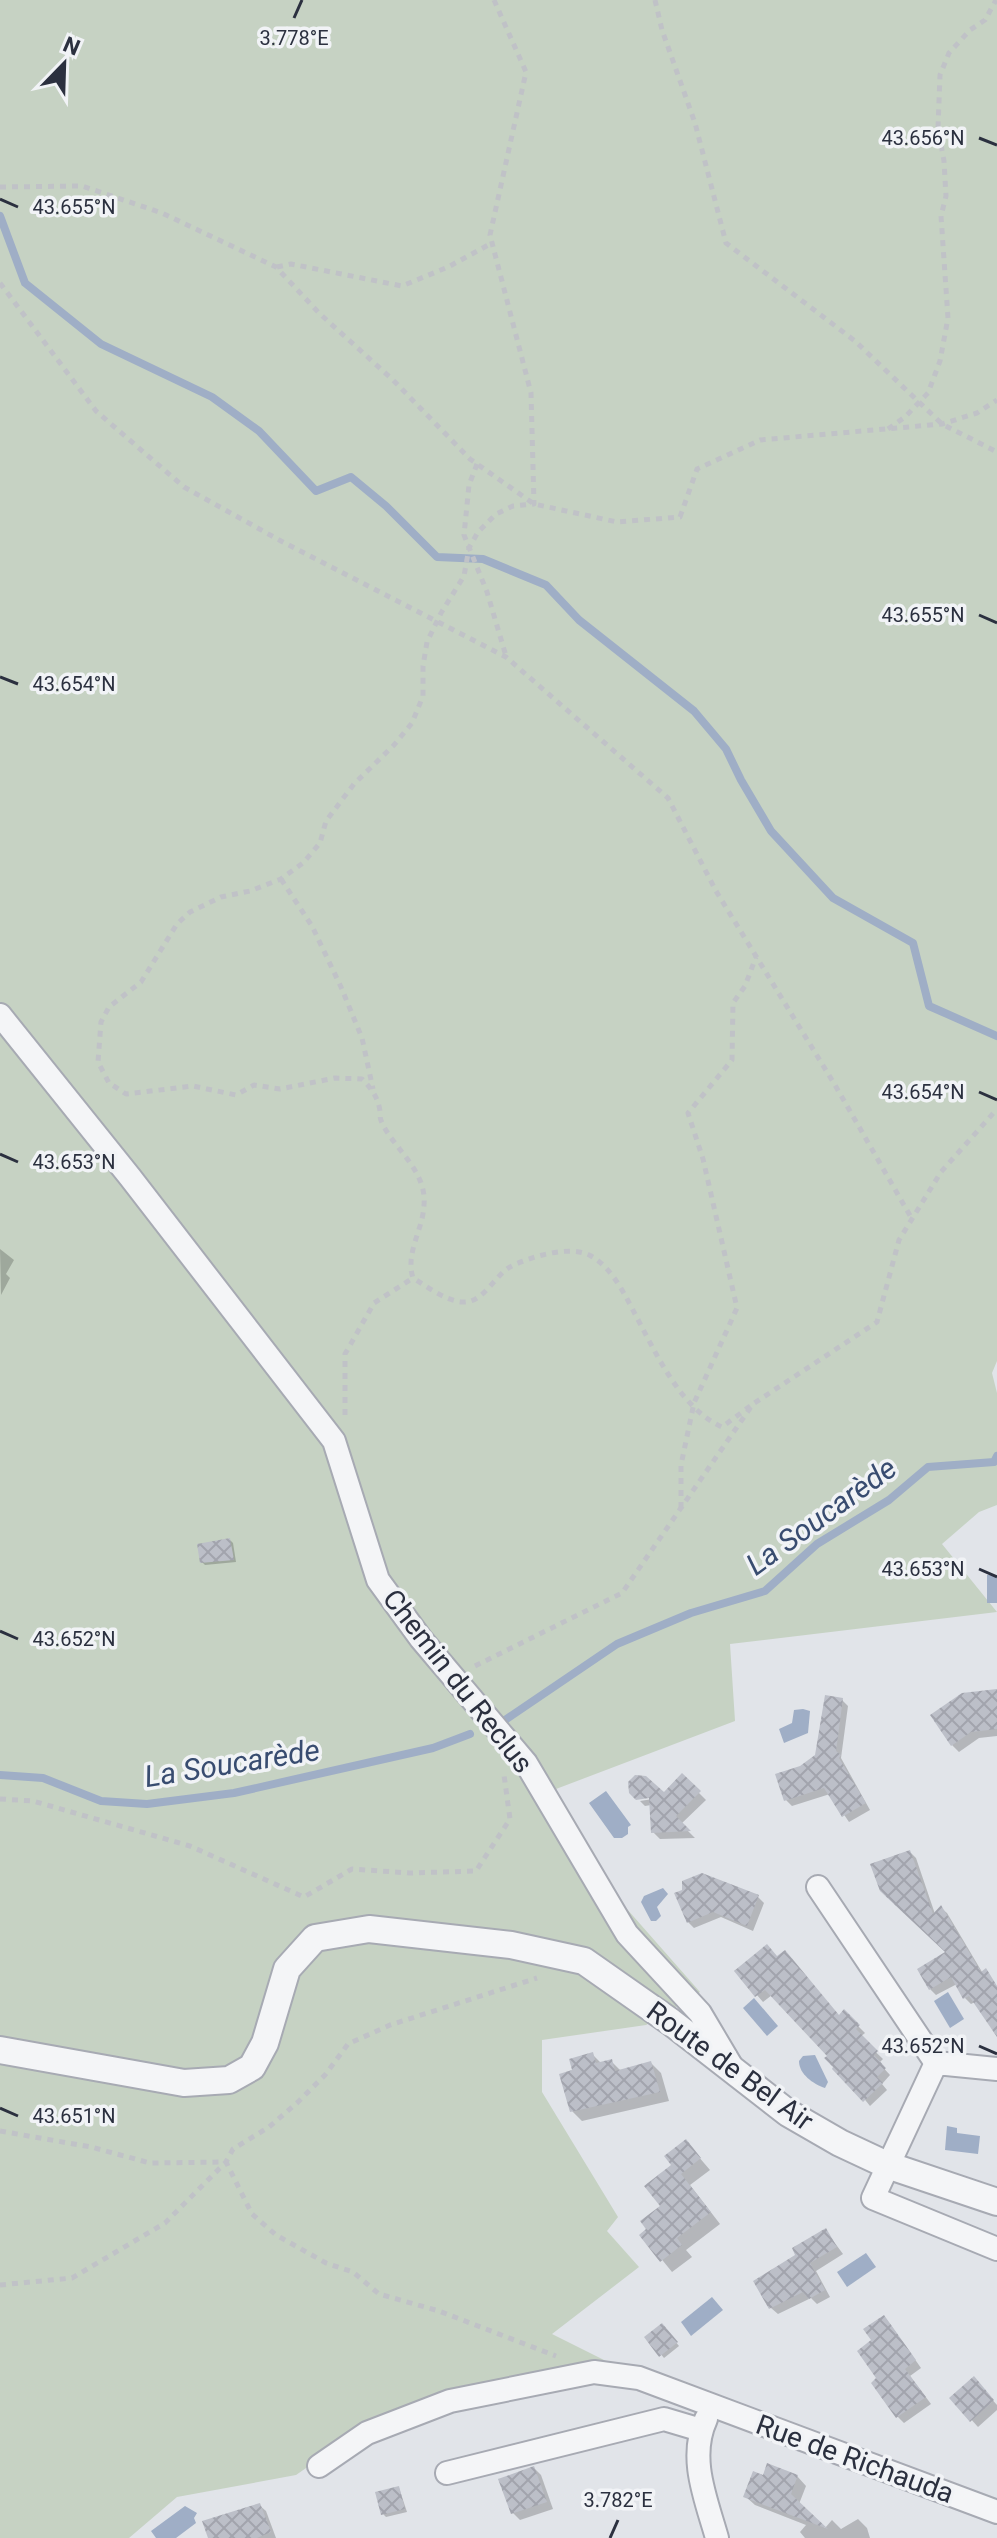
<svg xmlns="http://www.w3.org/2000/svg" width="997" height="2538" font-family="Roboto,sans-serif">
<defs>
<pattern id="building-cross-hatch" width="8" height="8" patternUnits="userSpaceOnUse" patternTransform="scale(2)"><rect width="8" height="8" fill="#bcbfc8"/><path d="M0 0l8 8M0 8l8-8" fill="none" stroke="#a2a4ad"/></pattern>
</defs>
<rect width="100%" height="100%" fill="#e1e4e9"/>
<polygon fill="#c6d2c3" points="0,0 997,0 997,1361 992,1373 997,1393 997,1505 979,1512 942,1544 997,1612 730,1644 735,1721 556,1789 619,1900 700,1992 646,2025 542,2040 542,2092 618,2217 607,2231 639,2267 552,2334 610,2363 444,2394 364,2428 296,2475 177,2497 129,2538 0,2538"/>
<g fill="#9faec6">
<rect x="987" y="1575" width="10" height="28"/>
<polygon points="803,1709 810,1711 808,1733 784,1743 779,1729 792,1723 794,1710"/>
<polygon points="606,1791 631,1825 628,1827 628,1834 622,1838 614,1838 589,1803"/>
<polygon points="663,1888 668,1894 657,1907 661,1916 656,1921 651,1921 641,1902 644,1896"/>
<polygon points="948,1992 964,2019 950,2028 934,2001"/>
<polygon points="754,1998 778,2026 767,2036 743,2008"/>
<path d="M 815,2055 L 828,2082 L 825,2088 C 813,2084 799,2074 799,2061 L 803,2056 Z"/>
<polygon points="947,2126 957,2128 957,2133 980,2136 978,2154 945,2150"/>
<polygon points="866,2253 876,2267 847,2287 837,2272"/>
<polygon points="712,2297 723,2310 691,2336 681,2322"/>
<polygon points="185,2506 197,2513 194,2518 196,2523 176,2538 156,2538 151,2531"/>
</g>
<g fill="#0003">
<polygon points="0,1249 14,1260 6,1274 10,1278 1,1295"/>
<polygon points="230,1540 233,1543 236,1562 205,1565 202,1562"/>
<polygon points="997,1691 997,1736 979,1738 959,1752 952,1745"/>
<polygon points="842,1700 848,1706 841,1758 870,1810 849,1822 830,1794 792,1806 786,1800 801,1768 817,1756"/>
<polygon points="682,1776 706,1800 681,1824 695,1838 660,1839 653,1832 651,1805 645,1806 640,1801 659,1798"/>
<polygon points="910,1852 916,1858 935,1914 941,1908 947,1913 988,1982 997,1991 997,2030 975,2002 971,2004 965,1998 957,1984 936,1995 930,1989 948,1952 881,1890"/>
<polygon points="677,1894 758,1897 764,1903 753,1931 721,1917 694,1928 688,1922"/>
<polygon points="737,1972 839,2017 844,2012 865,2033 860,2037 883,2059 879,2063 890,2075 882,2084 887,2090 870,2106 830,2056 772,1995 763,2002"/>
<polygon points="592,2054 602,2064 611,2061 621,2071 651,2063 661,2073 669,2101 582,2121 572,2111"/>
<polygon points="686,2142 710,2170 690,2185 720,2224 686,2250 692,2257 672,2272 642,2235 663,2206 674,2166"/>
<polygon points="826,2231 843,2254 816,2271 830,2297 817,2304 811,2298 778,2314 771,2308 798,2256"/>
<polygon points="890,2324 921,2368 910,2376 931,2404 904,2423 898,2417 879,2379"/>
<polygon points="662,2325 679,2346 664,2358 647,2337"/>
<polygon points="980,2386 997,2405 997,2410 978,2427 952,2398"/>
<polygon points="534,2468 541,2475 553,2509 520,2520 513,2513"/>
<polygon points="797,2476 806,2486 799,2504 825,2528 832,2520 841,2529 858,2519 867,2528 870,2538 805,2538 800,2532 806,2525 755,2505 745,2496 764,2477"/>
<polygon points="399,2488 407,2512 386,2517 383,2514"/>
<polygon points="259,2505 266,2511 276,2538 210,2538"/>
</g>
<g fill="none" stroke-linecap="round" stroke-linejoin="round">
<g stroke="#9faec6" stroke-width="8">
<polyline points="0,216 25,283 101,344 212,397 259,431 316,491 351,477 386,506 437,557 483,559 546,585 579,620 694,711 726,749 741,780 771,831 833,898 913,943 929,1006 997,1036"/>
<polyline points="505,1720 617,1644 691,1613 765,1591 817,1544 889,1500 928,1467 994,1462 997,1456"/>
<polyline points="0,1775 43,1778 101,1801 147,1804 234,1793 433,1748 470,1734"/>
</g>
</g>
<g fill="url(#building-cross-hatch)">
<polygon points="230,1538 234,1560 200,1563 197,1544"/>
<polygon points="997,1689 997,1729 971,1732 951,1746 930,1715 962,1693"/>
<polygon points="825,1695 843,1698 836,1751 841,1755 839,1758 866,1803 842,1817 824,1788 784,1801 775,1774 800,1766 815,1755"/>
<polygon points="682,1773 701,1791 676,1816 691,1831 651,1833 649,1798 636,1800 629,1793 628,1782 635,1775 646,1776 664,1792"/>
<polygon points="910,1850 933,1914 941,1905 981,1972 986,1968 997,1986 997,2037 969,1996 963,1999 951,1977 929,1990 917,1969 945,1952 880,1891 870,1864"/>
<polygon points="702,1873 759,1895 747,1926 713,1912 687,1923 674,1893 682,1890 682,1881"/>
<polygon points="767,1944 777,1956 785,1950 839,2015 844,2009 860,2025 856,2029 878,2051 874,2055 886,2068 877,2077 883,2083 863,2102 832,2069 833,2067 824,2058 827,2056 765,1990 755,1997 734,1971"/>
<polygon points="593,2052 596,2063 612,2059 615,2071 651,2061 660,2092 570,2112 559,2074 572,2070 569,2059"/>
<polygon points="686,2139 701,2158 681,2174 711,2212 677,2238 682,2245 660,2262 639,2235 646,2229 640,2221 660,2206 644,2186 671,2165 664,2156"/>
<polygon points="826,2228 837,2247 810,2263 825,2290 809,2299 803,2292 769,2309 753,2281 795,2255 792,2248"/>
<polygon points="884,2315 916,2360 905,2369 926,2397 896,2418 871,2383 876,2378 857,2351 871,2340 863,2329"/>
<polygon points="662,2323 678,2342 659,2357 644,2337"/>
<polygon points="974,2376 994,2400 970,2422 949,2398"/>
<polygon points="767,2463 798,2475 791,2494 828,2529 743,2497 753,2471 763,2475"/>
<polygon points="534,2466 547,2502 511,2514 498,2479"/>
<polygon points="399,2486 405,2509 381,2515 375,2492"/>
<polygon points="260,2503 271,2532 257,2538 208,2538 202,2521"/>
</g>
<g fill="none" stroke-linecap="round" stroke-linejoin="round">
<defs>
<g id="minor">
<polyline points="0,1015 130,1177 334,1441 378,1580 421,1639 526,1763 627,1934 700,2013 732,2067"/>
<polyline points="818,1887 936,2063"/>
<polyline points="997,2069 936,2063 873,2198 997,2249"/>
<path d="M 706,2419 C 688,2458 706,2499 717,2538"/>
<polyline points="319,2466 367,2433 450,2401 594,2372 639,2378 997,2512"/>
<polyline points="447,2473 664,2419 701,2430"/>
</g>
<polyline id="tertiary" points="0,2050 184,2083 229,2080 252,2067 265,2043 287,1969 315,1938 369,1929 511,1945 584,1961 671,2022 788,2113 840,2143 887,2165 997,2202"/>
</defs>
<use href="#minor" stroke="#a7aab3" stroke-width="26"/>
<use href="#tertiary" stroke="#a7aab3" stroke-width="30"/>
<g stroke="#c0c2c7" stroke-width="5" stroke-dasharray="6 6" stroke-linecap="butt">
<path d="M 494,0 L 526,72 L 490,235 L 531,393 L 534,504 L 513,506 L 496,514 L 478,532 L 469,548 L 464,576 L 441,613 L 427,642 L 423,666 L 423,696 L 412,723 L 394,745 L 354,784 L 326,821 L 320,843 L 303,863 L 281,879 L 250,891 L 221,897 L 190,912 L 177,924 L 141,982 L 109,1007 L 101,1022 L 98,1062 L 109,1083 L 126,1094 L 193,1086 L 236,1095 L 254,1085 L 280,1089 L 335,1078 L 362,1079 C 371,1088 378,1097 380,1111 C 381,1118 379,1116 382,1123 C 395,1150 427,1171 424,1205 C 423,1230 405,1253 413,1278 C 428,1287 444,1300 462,1302 C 483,1304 495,1275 510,1267 C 529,1257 571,1244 591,1256 C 612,1268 624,1293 635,1314 C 656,1353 680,1408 722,1427 L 753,1404"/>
<polyline points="655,0 662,30 695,123 726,243 855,341 942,424 997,452"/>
<polyline points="0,187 82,186 162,213 276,267 319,313 393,380 470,459 534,504 617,522 680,517 697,469 760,440 942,424 977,413 997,400"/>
<polyline points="277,267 291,264 402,286 448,267 492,243"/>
<polyline points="0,283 96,411 184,487 281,541 506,657 668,798 716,891 835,1085 912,1219"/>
<polyline points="888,429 905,417 928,393 940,361 948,318 941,216 946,196 944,161 938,128 940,75 949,53 970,30 985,20 996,0"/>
<polyline points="477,464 469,485 464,535 487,592 506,656"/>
<polyline points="281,879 312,926 341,987 362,1038 373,1089"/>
<polyline points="345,1415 345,1354 374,1303 413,1278"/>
<polyline points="681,1508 681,1465 694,1403 737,1308 703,1159 688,1113 732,1060 733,1003 745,986 756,957"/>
<polyline points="475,1666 622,1593 753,1404 877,1322 899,1240 941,1172 997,1109"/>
<polyline points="0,1799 33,1801 190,1846 304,1897 352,1869 410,1873 476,1871 510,1819 504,1775"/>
<polyline points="0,2131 91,2147 150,2163 226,2162 252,2214 276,2235 326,2263 353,2272 379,2294 439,2311 556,2356"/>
<polyline points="0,2285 72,2278 165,2223 226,2162 233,2149 269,2127 298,2102 325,2075 348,2044 390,2025 537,1978"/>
</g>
<use href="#minor" stroke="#f4f5f7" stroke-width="22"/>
<use href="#tertiary" stroke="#f4f5f7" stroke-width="26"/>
</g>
<path fill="none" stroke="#2b303f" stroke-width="3" d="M 294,18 L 302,0M 979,138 L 997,145M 0,199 L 18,207M 979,615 L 997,623M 0,677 L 18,684M 979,1092 L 997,1100M 0,1154 L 18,1162M 979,1569 L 997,1577M 0,1631 L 18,1639M 979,2046 L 997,2054M 0,2108 L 18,2116M 610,2538 L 618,2520"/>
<g text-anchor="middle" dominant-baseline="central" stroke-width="7" stroke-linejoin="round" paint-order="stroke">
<g font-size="28" fill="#2b303f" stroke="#f1f3f6">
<text transform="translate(458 1681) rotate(52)">Chemin du Reclus</text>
<text transform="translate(730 2066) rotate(36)">Route de Bel Air</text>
<text transform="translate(855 2459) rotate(20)">Rue de Richauda</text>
</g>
<g font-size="30" font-style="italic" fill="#384c70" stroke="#f1f3f6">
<text transform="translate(821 1516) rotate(-36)">La Soucarède</text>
<text transform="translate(232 1763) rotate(-9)">La Soucarède</text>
</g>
</g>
<g font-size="20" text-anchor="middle" fill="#2b303f" stroke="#f1f3f6" stroke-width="7" stroke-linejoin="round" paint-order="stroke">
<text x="294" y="45">3.778°E</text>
<text x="923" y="145">43.656°N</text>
<text x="74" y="214">43.655°N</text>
<text x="923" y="622">43.655°N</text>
<text x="74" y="691">43.654°N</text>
<text x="923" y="1099">43.654°N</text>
<text x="74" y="1169">43.653°N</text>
<text x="923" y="1576">43.653°N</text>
<text x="74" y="1646">43.652°N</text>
<text x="923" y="2053">43.652°N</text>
<text x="74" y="2123">43.651°N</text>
<text x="618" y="2507">3.782°E</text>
</g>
<g transform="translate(64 64) rotate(23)" stroke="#f1f3f6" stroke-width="6" paint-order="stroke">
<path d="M0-6L14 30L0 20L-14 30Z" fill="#2b303f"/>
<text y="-12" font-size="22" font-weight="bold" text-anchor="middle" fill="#2b303f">N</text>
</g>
</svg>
